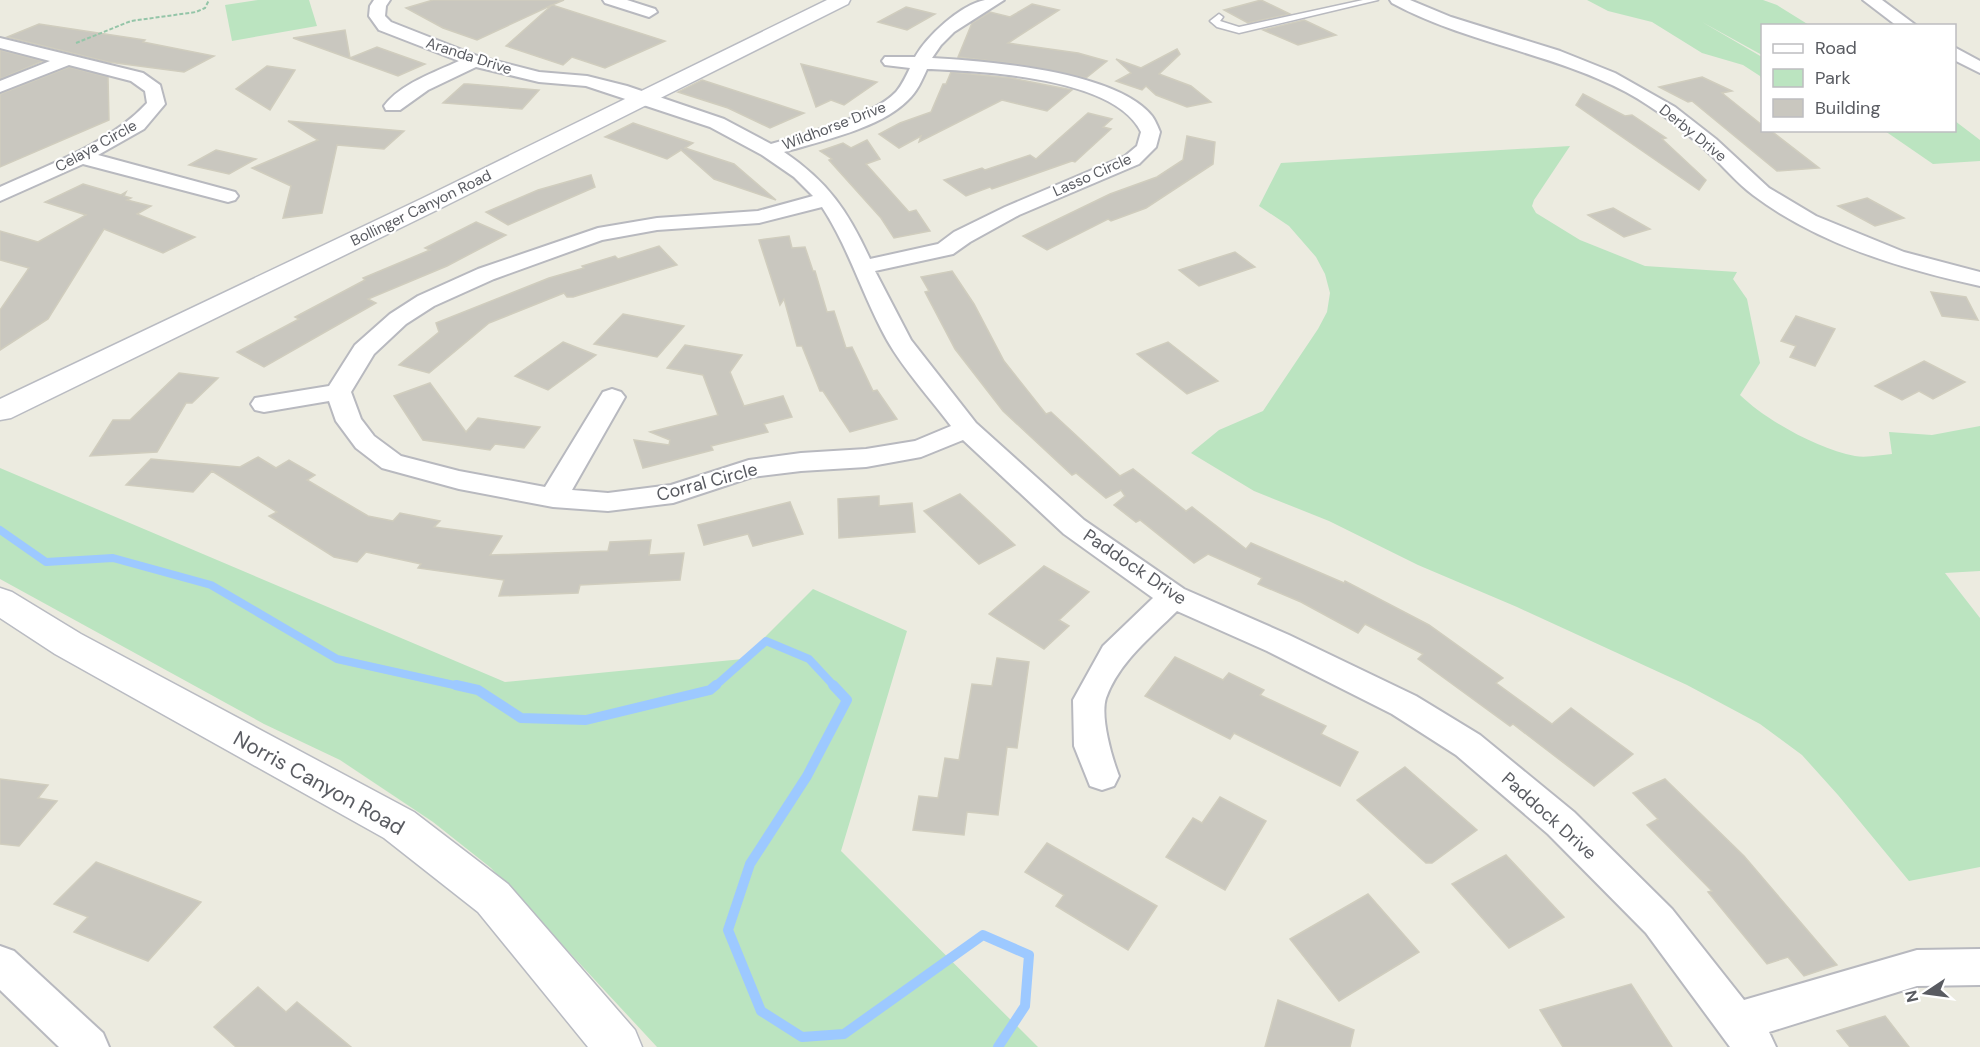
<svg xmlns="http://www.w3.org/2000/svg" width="1980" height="1047" font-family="'DM Sans',sans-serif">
<rect width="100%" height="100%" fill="#ecebe0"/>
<g fill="#bbe4c0">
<polygon points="258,0 309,0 317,26 232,41 225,5"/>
<polygon points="1587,0 1763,0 1777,5 1809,25 1762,26 1762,55 1702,22 1762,57 1762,81 1760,76 1743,65 1702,53 1652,22 1608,11"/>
<polygon points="1955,121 1980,140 1980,161 1933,164 1885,131 1954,130"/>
<path d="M 1570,146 L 1534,200 L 1532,206 L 1536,213 L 1580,240 L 1645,266 L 1737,272 L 1733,279 L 1747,299 L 1760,363 L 1740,395 C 1767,421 1818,449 1855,456 C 1866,458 1881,455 1892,454 L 1889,432 L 1932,435 L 1980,426 L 1980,571 L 1945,573 L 1980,618 L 1980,867 L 1909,881 L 1838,795 L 1802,755 L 1760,724 L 1687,685 L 1517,607 L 1418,565 L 1329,521 L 1254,491 L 1191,453 L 1219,430 L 1263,411 L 1318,329 L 1327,312 L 1330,293 L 1325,274 L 1316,257 L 1289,226 L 1259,206 L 1281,163 Z"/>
<polygon points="0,468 505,682 743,659 813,589 907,631 841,851 1038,1047 657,1047 491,868 433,822 340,760 264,724 0,579"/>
</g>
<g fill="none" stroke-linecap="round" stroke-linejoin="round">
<g stroke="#9dc9ff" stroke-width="8">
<polyline points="0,530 46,562 113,558 211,585 337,659 463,687"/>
<polyline points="714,687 766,641 809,659 835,687"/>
</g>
<g stroke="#9dc9ff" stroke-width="10">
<polyline points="456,685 478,690 521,718 586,720 710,690 716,685"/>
<polyline points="833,685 847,700 807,776 750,864 728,930 761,1011 802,1037 844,1034 983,935 1029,955 1025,1006 998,1047"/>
</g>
</g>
<g fill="#c9c7bf" stroke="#d0cdbe" stroke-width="1.5">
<polygon points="433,0 564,0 552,5 665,41 605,68 572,57 563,65 506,46 552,5 477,40 443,28 406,8"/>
<polygon points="1261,0 1290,14 1248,23 1224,10"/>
<polygon points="1032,4 1059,10 1008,43 1078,53 1107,61 1086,78 1016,64 958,57 972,23 990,12 1010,17"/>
<polygon points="906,7 935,14 907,30 878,22"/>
<polygon points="1304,20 1336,35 1298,45 1263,30"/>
<polygon points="39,24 145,40 143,42 214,56 184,72 108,62 7,37"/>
<polygon points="345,30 350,58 377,47 425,64 398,76 293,38"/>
<polygon points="1177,49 1180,54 1159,74 1191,86 1211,102 1187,107 1156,95 1146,86 1142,90 1116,81 1131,73 1116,59 1141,68"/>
<polygon points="0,50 43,61 0,79"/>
<polygon points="801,64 877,82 844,105 831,100 816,107"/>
<polygon points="267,66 295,70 270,110 236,89"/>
<polygon points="69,67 108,77 109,120 0,167 0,94"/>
<polygon points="951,72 1011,78 1072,90 1047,111 1002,100 919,142 921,136 899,148 879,134 900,123 931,112 943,84 946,84"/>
<polygon points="1702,77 1732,91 1722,93 1762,125 1762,130 1770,130 1819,168 1777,171 1692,101 1688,102 1659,87"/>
<polygon points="702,80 804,113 770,128 728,108 678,92"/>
<polygon points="464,84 468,84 539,90 522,109 443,103"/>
<polygon points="1583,94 1625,116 1632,115 1666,138 1662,139 1706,180 1699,190 1576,105"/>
<polygon points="1088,113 1112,119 1103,127 1111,129 1075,162 1072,161 992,189 990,187 966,196 944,180 982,168 985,170 1030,155 1036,159"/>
<polygon points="288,121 404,131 384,149 337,145 322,213 283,218 291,186 252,168 318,140"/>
<polygon points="633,123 693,143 685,148 734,164 776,200 714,179 681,150 667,159 605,137"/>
<polygon points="1187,136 1215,142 1213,164 1146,208 1111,221 1108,219 1047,250 1023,236 1110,194 1157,177 1183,160"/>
<polygon points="867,140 880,159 866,164 909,212 916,210 930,231 894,238 881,218 829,160 832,159 820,151 843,143 851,148"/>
<polygon points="216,150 256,159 229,174 189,165"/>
<polygon points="591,175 595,187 508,225 486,212 538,190"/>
<polygon points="83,184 121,195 126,192 124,196 131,198 127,200 151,206 137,214 195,237 163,253 104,229 48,319 0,350 0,310 29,268 0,260 0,231 38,242 86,215 45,202"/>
<polygon points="1867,198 1904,218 1875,226 1838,206"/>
<polygon points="1613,208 1650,229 1624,237 1588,215"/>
<polygon points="476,222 506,235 447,266 368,299 376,303 264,367 237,352 299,319 295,317 365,280 363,278 430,250 425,248"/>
<polygon points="789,236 792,248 805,247 813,271 815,271 827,312 834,311 846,348 852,347 873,391 877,390 897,419 850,432 823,391 820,391 802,346 797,346 784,299 780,305 759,240"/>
<polygon points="659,246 677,265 573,297 567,297 564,293 489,323 429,373 399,365 439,332 436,323 549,278 584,268 582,266 615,256 618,259"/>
<polygon points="1235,252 1255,267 1199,286 1179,270"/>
<polygon points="952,271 974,304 1004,361 1046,414 1051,412 1120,476 1133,469 1186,511 1192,507 1246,549 1251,543 1344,583 1345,581 1429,625 1503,678 1496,683 1552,724 1571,708 1633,754 1594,786 1513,724 1510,726 1418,659 1423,654 1365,624 1358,633 1301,602 1258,584 1262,578 1208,554 1194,563 1140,520 1136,522 1114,505 1125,496 1121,490 1106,498 1076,473 1072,475 1003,411 955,349 925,292 929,291 921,277"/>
<polygon points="1931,292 1966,297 1978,320 1942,316"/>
<polygon points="623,314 684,326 657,357 594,344"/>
<polygon points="1796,316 1835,329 1815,366 1790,357 1796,346 1781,341"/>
<polygon points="563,342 596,355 548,390 515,376"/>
<polygon points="1168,342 1218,381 1187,394 1137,354"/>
<polygon points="685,345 742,355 730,372 744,406 783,396 792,417 764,424 768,432 711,446 713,450 643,468 634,440 669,445 670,440 650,432 718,415 703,375 667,368"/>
<polygon points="1924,361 1965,382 1933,399 1919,391 1902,400 1875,386"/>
<polygon points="179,373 218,378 192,403 186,403 157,452 90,456 113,420 130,420"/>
<polygon points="430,383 466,432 478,418 540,427 524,448 495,444 490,450 423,440 394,396"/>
<polygon points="258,457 276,468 289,460 315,475 307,480 368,516 393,521 400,513 440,521 434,527 502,536 490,555 608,551 610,542 651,540 649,555 684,553 680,580 580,585 578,593 499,596 504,580 418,568 421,564 366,552 357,562 334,557 269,516 277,512 212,471 193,492 126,485 151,459 240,467"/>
<polygon points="960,494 1015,545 979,564 924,511"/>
<polygon points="879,496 879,506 912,503 915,532 839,538 838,499"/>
<polygon points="790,502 803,534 753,546 748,534 704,545 698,525"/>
<polygon points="1044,566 1089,592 1059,620 1069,626 1044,649 989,614"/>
<polygon points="1175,657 1223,680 1229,673 1264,690 1260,695 1326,726 1321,734 1358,752 1340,786 1234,733 1230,739 1145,696"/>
<polygon points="997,658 1029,662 1017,748 1007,747 998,815 967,812 964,835 913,830 919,796 938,798 945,758 959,760 972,684 992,686"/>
<polygon points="1405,767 1477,830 1432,863 1426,863 1357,800"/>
<polygon points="0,779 48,785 38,798 57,801 19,846 0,844"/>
<polygon points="1665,779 1744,856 1837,965 1804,976 1788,957 1767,964 1708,892 1712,891 1647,825 1658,819 1633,793"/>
<polygon points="1220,797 1266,821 1225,890 1166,857 1193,818 1202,823"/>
<polygon points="1047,843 1157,906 1128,950 1056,906 1064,895 1025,872"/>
<polygon points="1506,855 1564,917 1509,948 1452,884"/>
<polygon points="96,862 201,902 148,961 74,932 88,917 54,904"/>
<polygon points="1368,894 1419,952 1339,1001 1290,939"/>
<polygon points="1631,984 1672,1047 1563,1047 1540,1010"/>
<polygon points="258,987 286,1012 297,1002 351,1047 236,1047 214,1027"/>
<polygon points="1278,1000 1354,1030 1350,1047 1265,1047"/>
<polygon points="1885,1016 1909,1047 1850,1047 1837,1031"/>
</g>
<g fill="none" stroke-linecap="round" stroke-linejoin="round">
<defs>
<polygon id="lane" points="1363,0 1378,0 1239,33 1217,27 1210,21 1219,14 1223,17 1220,21 1239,27"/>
<g id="street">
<path d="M 374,0 L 390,0 L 386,6 L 385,16 L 391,22 L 480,57 L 539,72 L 587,76 L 627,86 L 724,119 L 771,144 C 806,133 871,118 896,92 C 902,85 906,76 910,68 L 885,65 L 882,61 L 885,57 L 915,57 C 927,36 960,5 985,0 C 990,0 998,0 1004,0 L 954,32 L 941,45 L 932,58 C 986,61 1116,71 1152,116 C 1155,120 1158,127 1160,132 L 1156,147 L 1139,164 L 1019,215 L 970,242 L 953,254 L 875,271 L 911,340 L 976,423 L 1084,520 L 1184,589 L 1289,635 L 1416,696 L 1480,735 L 1574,812 L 1672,909 L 1744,1000 L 1917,950 L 1980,949 L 1980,985 L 1917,986 L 1769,1032 L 1776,1047 L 1730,1047 L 1646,933 L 1548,834 L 1456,755 L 1392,714 L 1267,651 L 1177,611 C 1151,637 1119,662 1106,698 C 1100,717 1112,758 1119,776 L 1114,786 L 1102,790 L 1090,786 L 1074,746 L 1073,700 L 1103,646 L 1153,598 L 1064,534 L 963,440 L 921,457 L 866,467 L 801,471 L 752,477 L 673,503 L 608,511 L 553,507 L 459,489 L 382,468 L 356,448 L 336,421 L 329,401 L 264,412 L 255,410 L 251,404 L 255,398 L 329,386 L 355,345 L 390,314 L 418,296 L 478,269 L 598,228 L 657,218 L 758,211 L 813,196 L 794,177 L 762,155 L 710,127 L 586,86 L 539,82 L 476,67 L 428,90 L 400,110 L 386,110 L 384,106 C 400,84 435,72 459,61 L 379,30 L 369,16 L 370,6 ZM 927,69 C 981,71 1115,77 1141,132 L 1137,146 L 1125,156 L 1005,207 L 954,232 L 938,244 L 870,259 C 848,211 828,182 784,152 C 821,141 881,128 908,100 C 917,92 922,80 927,69 ZM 822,207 C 849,248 863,297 887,340 C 904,370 930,398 951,426 L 915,441 L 866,449 L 801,453 L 749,460 L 671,485 L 608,493 L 572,490 L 625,397 L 621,392 L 612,389 L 603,392 L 545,487 L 459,471 L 401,456 L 374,436 L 361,419 L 351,392 L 374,354 L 406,324 L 434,306 L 494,279 L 602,240 L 657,230 L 759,223 Z"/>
<polygon points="603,0 627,0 655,9 657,12 649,17 605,3"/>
<path d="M 1390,0 L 1410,0 L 1451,17 L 1560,51 L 1615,73 L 1675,107 L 1716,139 L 1769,188 L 1816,216 L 1904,252 L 1980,272 L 1980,286 C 1902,269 1818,244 1753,195 C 1737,183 1725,168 1710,154 C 1685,131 1657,109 1626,92 C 1552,53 1466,43 1392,3 Z"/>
<polygon points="1863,0 1882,0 1917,26 1897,26"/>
<path d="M 0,38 L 143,73 L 160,85 L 165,104 L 144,129 L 98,155 L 235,192 L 238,196 L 235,200 L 228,202 L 83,164 L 0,201 L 0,187 C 50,164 109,144 147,103 L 145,91 L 131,81 L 69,65 L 0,92 L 0,81 L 50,61 L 0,48 Z"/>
<polygon points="1954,47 1980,61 1980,73 1954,60"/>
<polygon points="0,946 14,951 103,1033 109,1047 59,1047 0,990"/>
</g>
<g id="secondary">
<polygon points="827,0 850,0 848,4 439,209 11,418 0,420 0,399 421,199"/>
<polygon points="0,588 12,592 81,634 414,812 508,884 635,1030 642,1047 588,1047 478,912 384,838 55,654 0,618"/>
</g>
</defs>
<use href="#lane" stroke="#b8b9bf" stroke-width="3"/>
<use href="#street" stroke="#b8b9bf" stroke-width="4"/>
<use href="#secondary" stroke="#b9bbc2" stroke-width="3"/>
<polyline stroke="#94c5a8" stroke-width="2" stroke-dasharray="4 2" stroke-linecap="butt" points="76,43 131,21 196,12 205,8 209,0"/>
<use href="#lane" fill="#fff" fill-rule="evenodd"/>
<use href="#street" fill="#fff" fill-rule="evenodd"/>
<use href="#secondary" fill="#fff" fill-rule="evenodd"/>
</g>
<g text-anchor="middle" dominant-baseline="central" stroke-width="4.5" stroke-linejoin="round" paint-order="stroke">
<g font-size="15" fill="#595b61" stroke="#fff">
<text transform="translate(469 56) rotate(18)">Aranda Drive</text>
<text transform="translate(834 126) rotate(-21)">Wildhorse Drive</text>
<text transform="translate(1693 133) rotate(39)">Derby Drive</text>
<text transform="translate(96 146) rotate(-29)">Celaya Circle</text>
<text transform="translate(1092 175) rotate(-24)">Lasso Circle</text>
<text transform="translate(421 208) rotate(-26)">Bollinger Canyon Road</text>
</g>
<g font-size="18" fill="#595b61" stroke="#fff">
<text transform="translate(707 482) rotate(-15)">Corral Circle</text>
<text transform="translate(1135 567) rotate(34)">Paddock Drive</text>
<text transform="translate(1549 816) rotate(42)">Paddock Drive</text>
</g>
<g font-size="21" fill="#595b61" stroke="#fff">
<text transform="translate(319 783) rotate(29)">Norris Canyon Road</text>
</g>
</g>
<rect x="1761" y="24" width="195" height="108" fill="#ffffff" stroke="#bdbdc0" stroke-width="1.5"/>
<rect x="1773" y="44" width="30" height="9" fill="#ffffff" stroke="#bdbdc0" stroke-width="1.5"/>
<text x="1815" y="54" font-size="18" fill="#595b61">Road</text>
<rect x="1773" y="69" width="30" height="18" fill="#bbe4c0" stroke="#bdbdc0" stroke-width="1.5"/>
<text x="1815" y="84" font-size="18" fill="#595b61">Park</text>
<rect x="1773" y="99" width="30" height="18" fill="#c9c7bf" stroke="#bdbdc0" stroke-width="1.5"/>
<text x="1815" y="114" font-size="18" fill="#595b61">Building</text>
<g transform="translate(1926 993) rotate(257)" stroke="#ffffff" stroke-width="4.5" paint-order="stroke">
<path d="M0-4.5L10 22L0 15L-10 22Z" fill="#595b61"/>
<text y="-9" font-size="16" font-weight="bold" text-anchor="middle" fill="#595b61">N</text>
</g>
</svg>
